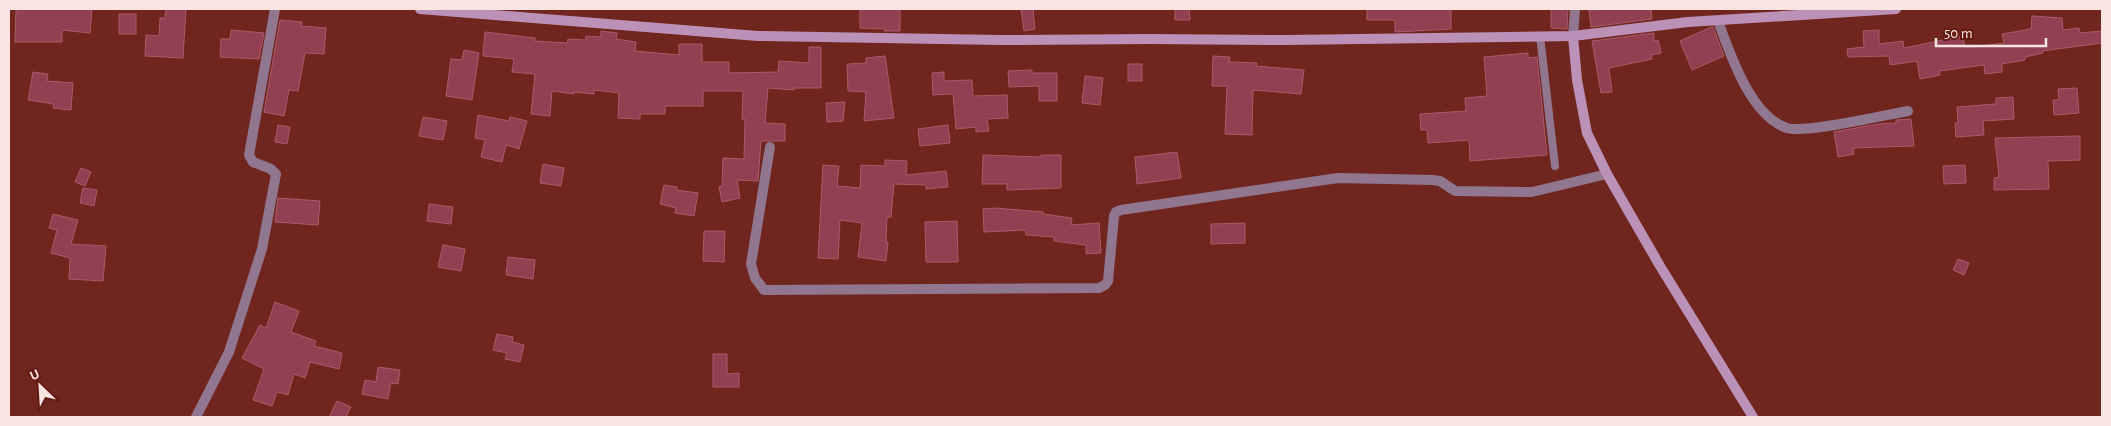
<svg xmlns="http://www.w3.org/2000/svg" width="2111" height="426" font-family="'Alegreya Sans',sans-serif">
<rect width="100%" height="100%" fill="#70261e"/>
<g fill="#924051" stroke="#ab5a69">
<polygon points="16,9 92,9 90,33 62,30 62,42 15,42"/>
<polygon points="166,9 186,9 183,58 145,56 146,35 159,36 160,18 165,18"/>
<polygon points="860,9 900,9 900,31 884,31 885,29 860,28"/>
<polygon points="1021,9 1033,9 1035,29 1024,31"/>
<polygon points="1175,9 1189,9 1190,20 1175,20"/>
<polygon points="1367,9 1451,9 1451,29 1395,32 1395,20 1367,20"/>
<polygon points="1551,9 1568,9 1567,29 1551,28"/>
<polygon points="1610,9 1651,9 1652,19 1591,27 1589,10"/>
<rect x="119" y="14" width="17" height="20"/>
<polygon points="2032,16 2062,18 2063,30 2079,28 2080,33 2102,31 2102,43 2042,51 2043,53 2025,57 2025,60 2002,64 2002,72 1985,74 1984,65 1939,71 1940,75 1920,79 1917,61 1890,65 1889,56 1848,57 1847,49 1864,47 1863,31 1879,30 1879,44 1903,41 1904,48 1963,36 1965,48 2004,43 2002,34 2031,29"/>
<polygon points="280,20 302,22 301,26 326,28 324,54 305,53 298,91 289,90 284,116 264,112"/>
<polygon points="1711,27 1713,27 1724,56 1692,70 1680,41"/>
<polygon points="231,30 264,33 259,59 220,57 221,39 230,39"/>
<polygon points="601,31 617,33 616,39 636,42 635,51 679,55 679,44 702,44 702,62 729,62 729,73 778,72 779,61 809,63 809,47 821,47 821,88 794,88 794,90 768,88 765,123 785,124 785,141 761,141 758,181 737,180 740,198 722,202 719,187 722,186 723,158 744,159 745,119 742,119 743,91 703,91 703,106 665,106 665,114 640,114 640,119 618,118 619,93 594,90 594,94 574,92 574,94 552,91 550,116 531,114 535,74 512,72 514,59 483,56 485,32 535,38 535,41 567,43 568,39 586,40 586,36 601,37"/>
<polygon points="1654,33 1654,41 1658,40 1661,53 1651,55 1652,59 1609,68 1612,92 1601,93 1592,41"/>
<polygon points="464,50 479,53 472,100 446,96 451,59 462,60"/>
<polygon points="1528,53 1528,58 1537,57 1547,155 1470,161 1469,140 1428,143 1427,130 1421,130 1420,114 1466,111 1465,98 1487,96 1484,57"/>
<polygon points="885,56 894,118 864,121 866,92 848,91 847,64 866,63 866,58"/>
<polygon points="1213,56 1230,57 1229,62 1257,63 1256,66 1304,70 1301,94 1253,90 1252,135 1225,134 1227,86 1212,86"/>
<rect x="1128" y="64" width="14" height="17"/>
<polygon points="1032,70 1032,73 1057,73 1057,101 1039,101 1039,86 1009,87 1008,71"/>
<polygon points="33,72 48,74 47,81 73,83 71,110 53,108 54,104 28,100"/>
<polygon points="944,72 944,81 972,80 973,96 1007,95 1008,118 987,119 989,131 976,132 976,127 956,129 953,94 933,95 932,73"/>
<polygon points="1085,76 1103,78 1100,105 1082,103"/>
<polygon points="2077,88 2079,113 2054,115 2053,100 2059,100 2058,89"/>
<polygon points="2013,97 2014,119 1983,121 1984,135 1956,137 1955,123 1958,123 1957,107 1996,104 1996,98"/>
<polygon points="845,102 843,121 827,122 826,103"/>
<polygon points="478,115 509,121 510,117 527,121 519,149 506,145 502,162 481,157 485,140 475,138"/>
<polygon points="423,117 447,121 443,140 419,136"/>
<polygon points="1911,119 1914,146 1853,148 1854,154 1838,157 1834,132 1878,124 1896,123 1896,120"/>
<polygon points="278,125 290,127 287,144 275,142"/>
<polygon points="948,125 950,143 920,146 918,129"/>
<polygon points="2080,136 2080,160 2048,161 2049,189 1994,190 1994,178 1999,177 1995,138"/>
<polygon points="1177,152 1181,178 1137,184 1135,157"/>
<polygon points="983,155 1041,157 1041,155 1061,155 1061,188 1007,190 1007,184 982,184"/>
<polygon points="885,160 907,161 906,175 946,171 948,187 926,189 926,185 894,184 891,217 887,217 886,242 888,242 886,261 858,257 862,223 840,220 838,259 818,258 823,165 839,166 837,186 860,188 861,165 885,166"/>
<polygon points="543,164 564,168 561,186 540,183"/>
<polygon points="1965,165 1966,183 1944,184 1943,166"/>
<polygon points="81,168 91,172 85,186 75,182"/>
<polygon points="664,185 677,187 677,190 698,193 694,216 675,213 676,208 660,204"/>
<polygon points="83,188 97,190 94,206 80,203"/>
<polygon points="278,198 320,201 318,225 275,222"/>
<polygon points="429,204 453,207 451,224 427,221"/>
<polygon points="995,208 1043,212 1043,214 1072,218 1071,225 1099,223 1101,253 1086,254 1086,245 1054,241 1054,237 1026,235 1026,230 984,232 983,209"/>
<polygon points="53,214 78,220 71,244 106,246 103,281 69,279 70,258 51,253 57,230 49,228"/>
<polygon points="957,221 958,262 926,262 925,222"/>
<polygon points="1245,223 1245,243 1211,244 1211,224"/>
<polygon points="704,231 725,231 724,262 703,261"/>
<polygon points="443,245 465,249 461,271 438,267"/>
<polygon points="508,257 535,260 533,279 506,275"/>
<polygon points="1958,259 1969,263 1964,275 1953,270"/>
<polygon points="275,302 299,311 291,332 316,341 314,346 342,353 339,369 310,362 305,378 294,374 288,395 277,392 272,406 253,400 264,369 242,358 260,325 266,328"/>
<polygon points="497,334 513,337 512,342 524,345 520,362 505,359 507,353 493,350"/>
<polygon points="713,354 727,354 727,374 739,373 739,387 713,387"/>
<polygon points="378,367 400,370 398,384 391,383 388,399 362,394 365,380 376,382"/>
<polygon points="337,401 351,407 346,417 329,417"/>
</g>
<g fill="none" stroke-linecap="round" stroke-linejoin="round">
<polyline stroke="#90768e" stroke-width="8" points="1540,36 1555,166"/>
<g stroke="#90768e" stroke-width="10">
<path d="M 1718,21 C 1730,53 1750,116 1787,128 C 1805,134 1885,115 1908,111"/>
<polyline points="1573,36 1575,9"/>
<polyline points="770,147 751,264 755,278 764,290 1099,288 1105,285 1108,281 1114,216 1116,212 1121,210 1338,178 1433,180 1440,181 1455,191 1532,192 1607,174"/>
<polyline points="196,417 229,352 262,249 276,174 271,169 253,162 249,155 275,9"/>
</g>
<g stroke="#bb91b8" stroke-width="10">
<polyline points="420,9 758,36 1001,40 1149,39 1286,40 1573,36 1688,22 1896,9"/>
<polyline points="1573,36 1577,80 1587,133 1607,174 1660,266 1753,417"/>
</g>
</g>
<rect width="2111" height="426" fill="none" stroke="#f8e5e2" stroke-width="20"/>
<g transform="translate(40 386) rotate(335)" stroke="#641b14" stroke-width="4" paint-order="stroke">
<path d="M0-4L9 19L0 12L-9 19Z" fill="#f8e5e2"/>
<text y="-8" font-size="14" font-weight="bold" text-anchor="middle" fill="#f8e5e2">U</text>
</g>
<path d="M1936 38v8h110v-8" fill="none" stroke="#f8e5e2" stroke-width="2.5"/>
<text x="1944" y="38" font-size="15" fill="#f8e5e2" stroke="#641b14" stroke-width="4" paint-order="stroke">50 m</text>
</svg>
